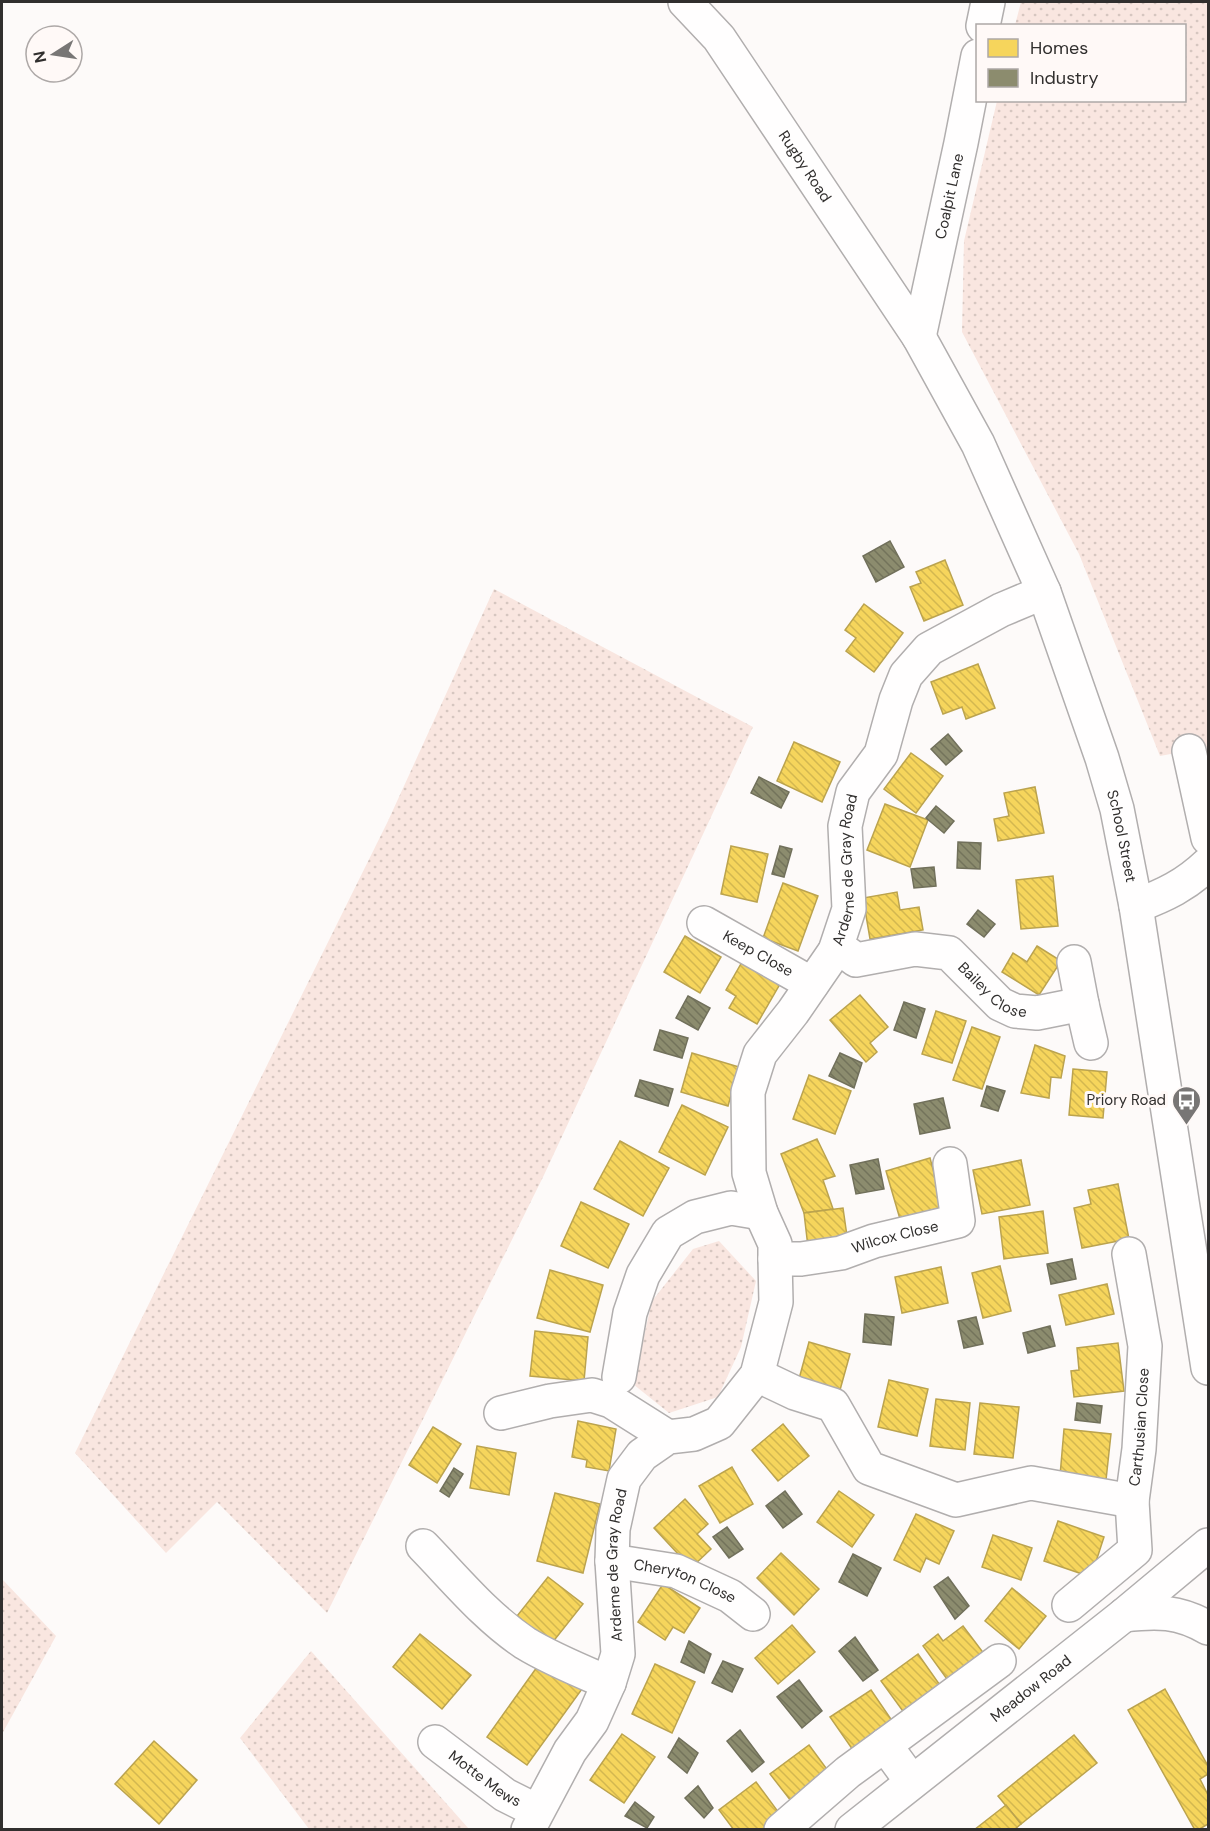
<svg xmlns="http://www.w3.org/2000/svg" width="1210" height="1831" font-family="'DM Sans',sans-serif">
<defs>
<pattern id="grass-dots" width="8" height="8" patternUnits="userSpaceOnUse" patternTransform="scale(1.5)"><rect width="8" height="8" fill="#f9e6e0"/><path d="M2 2h.1M6 6h.1" fill="none" stroke="#d6c6c0" stroke-width="1.8" stroke-linecap="round"/></pattern>
<pattern id="homes-back-hatch" width="6" height="6" patternUnits="userSpaceOnUse" patternTransform="scale(1.5)"><rect width="6" height="6" fill="#f6d55c"/><path d="M-1 5l2 2M0 0l6 6M5-1l2 2" fill="none" stroke="#d3b750"/></pattern>
<pattern id="industry-back-hatch" width="6" height="6" patternUnits="userSpaceOnUse" patternTransform="scale(1.5)"><rect width="6" height="6" fill="#8c8c6e"/><path d="M-1 5l2 2M0 0l6 6M5-1l2 2" fill="none" stroke="#73735b"/></pattern>
</defs>
<rect width="100%" height="100%" fill="#fdfaf9"/>
<g fill="url(#grass-dots)">
<polygon points="1021,2 1208,2 1208,747 1160,756 1079,554 962,332 964,241 997,101 1184,100 1184,26 1015,25"/>
<polygon points="494,589 753,727 544,1175 327,1613 217,1502 166,1553 75,1453 388,821"/>
<polygon points="719,1241 756,1281 741,1347 718,1397 669,1413 633,1384 652,1301 693,1249"/>
<polygon points="2,1579 56,1636 2,1734"/>
<polygon points="311,1651 469,1829 309,1829 240,1738"/>
</g>
<g fill="url(#homes-back-hatch)" stroke="#bba34e" stroke-width="1.5">
<polygon points="945,560 963,605 924,621 910,587 921,583 916,572"/>
<polygon points="864,604 903,633 874,672 846,651 856,638 845,630"/>
<polygon points="978,664 995,708 966,719 962,707 943,714 931,682"/>
<polygon points="794,742 840,762 822,802 777,781"/>
<polygon points="911,753 943,776 916,813 884,789"/>
<polygon points="1035,787 1044,833 998,841 994,819 1009,816 1004,793"/>
<polygon points="885,804 928,820 910,867 867,850"/>
<polygon points="731,846 768,854 757,902 721,894"/>
<polygon points="1053,876 1058,926 1021,929 1016,880"/>
<polygon points="783,883 818,896 798,951 763,938"/>
<polygon points="897,892 900,910 919,907 923,930 870,939 863,898"/>
<polygon points="685,936 721,957 700,993 664,972"/>
<polygon points="1037,946 1061,961 1039,995 1002,972 1013,953 1027,962"/>
<polygon points="742,962 780,984 757,1024 729,1008 736,996 726,990"/>
<polygon points="860,995 888,1027 870,1043 877,1052 866,1062 830,1020"/>
<polygon points="936,1011 966,1021 952,1063 922,1054"/>
<polygon points="972,1027 1000,1037 982,1089 953,1080"/>
<polygon points="1035,1045 1065,1056 1061,1078 1051,1077 1049,1098 1021,1093"/>
<polygon points="692,1053 739,1067 728,1106 681,1092"/>
<polygon points="1073,1069 1107,1072 1103,1118 1069,1115"/>
<polygon points="809,1075 851,1091 835,1134 793,1119"/>
<polygon points="682,1105 728,1127 705,1175 659,1152"/>
<polygon points="817,1139 835,1176 823,1180 833,1209 804,1213 781,1154"/>
<polygon points="620,1141 669,1168 643,1216 594,1189"/>
<polygon points="930,1158 943,1207 900,1219 886,1171"/>
<polygon points="1021,1160 1030,1205 982,1214 973,1170"/>
<polygon points="1118,1184 1129,1239 1082,1248 1074,1208 1091,1204 1088,1190"/>
<polygon points="581,1202 629,1224 608,1268 561,1246"/>
<polygon points="843,1208 848,1243 808,1247 804,1213"/>
<polygon points="1043,1211 1048,1253 1004,1259 999,1217"/>
<polygon points="1000,1266 1011,1311 983,1318 972,1273"/>
<polygon points="941,1267 948,1303 902,1313 895,1277"/>
<polygon points="550,1270 603,1285 590,1332 537,1318"/>
<polygon points="1107,1284 1114,1314 1066,1325 1059,1295"/>
<polygon points="535,1331 588,1337 584,1381 530,1376"/>
<polygon points="809,1342 850,1354 840,1390 799,1379"/>
<polygon points="1118,1343 1124,1391 1074,1397 1071,1371 1079,1370 1077,1348"/>
<polygon points="889,1380 928,1389 917,1436 878,1427"/>
<polygon points="936,1399 970,1403 965,1450 930,1446"/>
<polygon points="980,1403 1019,1407 1013,1458 974,1454"/>
<polygon points="578,1421 616,1429 609,1471 586,1467 587,1460 572,1457"/>
<polygon points="783,1424 809,1456 778,1481 752,1450"/>
<polygon points="433,1427 461,1444 437,1483 409,1465"/>
<polygon points="1064,1429 1111,1434 1106,1480 1060,1476"/>
<polygon points="477,1446 516,1453 509,1495 470,1488"/>
<polygon points="732,1467 753,1504 720,1523 699,1486"/>
<polygon points="839,1491 874,1515 852,1547 817,1522"/>
<polygon points="555,1493 600,1504 583,1573 537,1561"/>
<polygon points="685,1499 708,1524 697,1534 711,1549 691,1568 654,1528"/>
<polygon points="916,1514 954,1531 939,1564 926,1558 920,1572 894,1560"/>
<polygon points="1058,1521 1104,1537 1091,1577 1044,1561"/>
<polygon points="993,1535 1032,1548 1021,1580 982,1567"/>
<polygon points="781,1553 819,1589 794,1615 757,1578"/>
<polygon points="548,1577 583,1604 552,1643 517,1616"/>
<polygon points="663,1584 700,1608 684,1633 673,1627 665,1640 638,1622"/>
<polygon points="1012,1588 1046,1616 1019,1649 985,1621"/>
<polygon points="792,1625 815,1652 778,1684 755,1658"/>
<polygon points="963,1626 988,1659 952,1686 923,1646 938,1634 943,1641"/>
<polygon points="420,1634 471,1675 442,1709 393,1667"/>
<polygon points="918,1654 942,1688 905,1714 881,1681"/>
<polygon points="542,1660 582,1689 527,1765 487,1737"/>
<polygon points="655,1664 695,1682 672,1733 632,1714"/>
<polygon points="1165,1689 1208,1766 1208,1774 1200,1779 1208,1795 1208,1824 1198,1830 1195,1830 1128,1710"/>
<polygon points="871,1690 895,1725 855,1753 830,1717"/>
<polygon points="622,1734 655,1757 624,1803 590,1780"/>
<polygon points="1074,1735 1097,1763 1021,1824 998,1796"/>
<polygon points="154,1741 197,1780 159,1824 115,1784"/>
<polygon points="809,1745 829,1772 791,1801 770,1774"/>
<polygon points="756,1782 782,1817 766,1830 734,1830 719,1810"/>
<polygon points="1006,1805 1021,1824 1014,1830 974,1830"/>
</g>
<g fill="url(#industry-back-hatch)" stroke="#71705b" stroke-width="1.5">
<polygon points="890,541 904,567 876,582 863,556"/>
<polygon points="948,734 962,751 946,765 931,749"/>
<polygon points="759,777 789,792 781,808 751,793"/>
<polygon points="936,806 954,821 944,833 926,818"/>
<polygon points="958,842 981,843 980,869 957,868"/>
<polygon points="780,846 792,849 784,877 772,874"/>
<polygon points="934,867 936,886 914,888 911,869"/>
<polygon points="978,910 995,924 984,937 967,924"/>
<polygon points="688,996 710,1008 698,1030 676,1018"/>
<polygon points="904,1002 925,1009 916,1038 894,1030"/>
<polygon points="660,1030 688,1038 682,1058 654,1050"/>
<polygon points="840,1053 862,1063 854,1088 829,1076"/>
<polygon points="640,1080 673,1089 668,1106 635,1096"/>
<polygon points="987,1086 1005,1091 998,1111 981,1106"/>
<polygon points="943,1098 950,1128 920,1134 914,1104"/>
<polygon points="878,1159 884,1189 856,1194 850,1165"/>
<polygon points="1072,1259 1076,1279 1051,1284 1047,1264"/>
<polygon points="865,1314 894,1317 891,1345 863,1342"/>
<polygon points="976,1317 983,1344 964,1348 958,1321"/>
<polygon points="1050,1326 1055,1346 1028,1353 1023,1333"/>
<polygon points="1077,1403 1102,1406 1100,1423 1075,1420"/>
<polygon points="454,1468 463,1474 449,1497 440,1491"/>
<polygon points="785,1491 802,1514 783,1528 766,1506"/>
<polygon points="727,1527 743,1549 729,1558 713,1537"/>
<polygon points="853,1554 881,1568 867,1596 839,1582"/>
<polygon points="948,1577 969,1606 955,1619 934,1587"/>
<polygon points="855,1637 878,1670 863,1681 839,1651"/>
<polygon points="689,1641 711,1654 704,1673 681,1662"/>
<polygon points="723,1661 743,1669 732,1692 712,1683"/>
<polygon points="799,1680 822,1711 802,1728 777,1697"/>
<polygon points="740,1730 764,1762 752,1772 727,1741"/>
<polygon points="679,1738 698,1753 687,1773 668,1757"/>
<polygon points="698,1786 713,1808 704,1818 685,1798"/>
<polygon points="635,1802 654,1817 647,1828 625,1816"/>
</g>
<g fill="none" stroke-linecap="round" stroke-linejoin="round">
<defs>
<g id="minor">
<path id="s1" d="M 685,2 L 719,38 L 919,337 L 978,444 L 1044,592 L 1102,758 L 1117,809 L 1136,906 L 1208,1368"/>
<polyline points="983,26 988,2"/>
<path id="s2" d="M 919,337 L 961,143 L 978,56"/>
<polyline points="1189,751 1208,838"/>
<path d="M 1136,906 C 1165,895 1186,885 1208,864"/>
<path id="s3" d="M 704,923 L 812,984"/>
<path id="s4" d="M 835,951 L 848,954 L 856,960 L 915,949 L 949,953 L 1000,1004 L 1015,1011 L 1037,1013 L 1082,1004 L 1074,962"/>
<polyline points="1082,1004 1091,1043"/>
<path id="s5" d="M 775,1259 L 801,1259 L 841,1253 L 874,1241 L 958,1221 L 950,1164"/>
<path id="s6" d="M 757,1375 L 795,1393 L 833,1405 L 869,1468 L 956,1500 L 1031,1483 L 1132,1501 L 1139,1449 L 1145,1346 L 1129,1254"/>
<polyline points="619,1377 630,1313 643,1275 668,1233 695,1217 731,1208 761,1213"/>
<polyline points="501,1413 550,1401 592,1395 611,1401 668,1437"/>
<path d="M 423,1546 C 456,1580 486,1617 525,1643 C 551,1659 581,1671 609,1683"/>
<path id="s7" d="M 612,1561 L 676,1571 L 730,1596 L 753,1614"/>
<polyline points="1069,1605 1135,1550 1132,1501"/>
<path d="M 1124,1615 C 1157,1611 1179,1611 1208,1628"/>
<path id="s8" d="M 435,1742 L 505,1795 L 537,1811"/>
<polyline points="885,1745 999,1661"/>
<path id="s9" d="M 528,1830 L 570,1751 L 592,1721 L 609,1683 L 618,1654 L 612,1561 L 613,1529 L 624,1479 L 642,1455 L 668,1437 L 694,1434 L 719,1423 L 757,1375 L 776,1302 L 775,1259 L 775,1244 L 761,1213 L 749,1173 L 748,1092 L 760,1054 L 793,1012 L 835,951 L 849,909 L 845,826 L 853,792 L 881,754 L 896,700 L 906,675 L 929,649 L 1001,610 L 1044,592"/>
<polyline points="781,1830 848,1772 885,1745 912,1782"/>
<path id="s10" d="M 852,1830 L 1124,1615 L 1208,1545"/>
</g>
</defs>
<use href="#minor" stroke="#b1aeae" stroke-width="36"/>
<use href="#minor" stroke="#fffefe" stroke-width="33"/>
</g>
<defs>
<symbol id="bus-pin" viewBox="-11 -11 22 30"><path d="M0 17L-7.5 6A9.5 9.5 0 1 1 7.5 6Z" fill="#787675" stroke="#fff9f7"/><path d="M-5-6H5V4H4V6H2V4H-2V6H-4V4H-5ZM-3.5-4V0h7V-4ZM-3.5 1.2v1.5H-2V1.2ZM2 1.2v1.5H3.5V1.2Z" fill="#fff"/></symbol>
</defs>
<g fill-rule="evenodd">
<use href="#bus-pin" x="1170" y="1084" width="33" height="45"/>
</g>
<g text-anchor="middle" dominant-baseline="central" stroke-width="6" stroke-linejoin="round" paint-order="stroke">
<g font-size="15" fill="#312f2e" stroke="#fff9f7">
<text stroke="none"><textPath href="#s1" startOffset="204">Rugby Road</textPath></text>
<text stroke="none"><textPath href="#s2" startOffset="144">Coalpit Lane</textPath></text>
<text stroke="none"><textPath href="#s1" startOffset="950">School Street</textPath></text>
<text stroke="none"><textPath href="#s9" startOffset="1092">Arderne de Gray Road</textPath></text>
<text stroke="none"><textPath href="#s3" startOffset="62">Keep Close</textPath></text>
<text stroke="none"><textPath href="#s4" startOffset="176">Bailey Close</textPath></text>
<text stroke="none"><textPath href="#s5" startOffset="123">Wilcox Close</textPath></text>
<text stroke="none"><textPath href="#s6" startOffset="501">Carthusian Close</textPath></text>
<text stroke="none"><textPath href="#s9" startOffset="288">Arderne de Gray Road</textPath></text>
<text stroke="none"><textPath href="#s7" startOffset="76">Cheryton Close</textPath></text>
<text stroke="none"><textPath href="#s10" startOffset="228">Meadow Road</textPath></text>
<text stroke="none"><textPath href="#s8" startOffset="62">Motte Mews</textPath></text>
</g>
<g font-size="15" fill="#312f2e" stroke="#fff9f7" text-anchor="end">
<text x="1166" y="1100">Priory Road</text>
</g>
</g>
<rect width="1210" height="1831" fill="none" stroke="#312f2e" stroke-width="6"/>
<rect x="976" y="24" width="210" height="78" fill="#fff9f7" stroke="#ada8a7" stroke-width="1.5"/>
<rect x="988" y="39" width="30" height="18" fill="#f6d55c" stroke="#ada8a7" stroke-width="1.5"/>
<text x="1030" y="54" font-size="18" fill="#312f2e">Homes</text>
<rect x="988" y="69" width="30" height="18" fill="#8c8c6e" stroke="#ada8a7" stroke-width="1.5"/>
<text x="1030" y="84" font-size="18" fill="#312f2e">Industry</text>
<g transform="translate(54 54) rotate(258)"><circle r="28" fill="#fff9f7" stroke="#ada8a7" stroke-width="1.5"/>
<path d="M0-4.5L10 22L0 15L-10 22Z" fill="#787675"/>
<text y="-9" font-size="16" font-weight="bold" text-anchor="middle" fill="#312f2e">N</text>
</g>
</svg>
